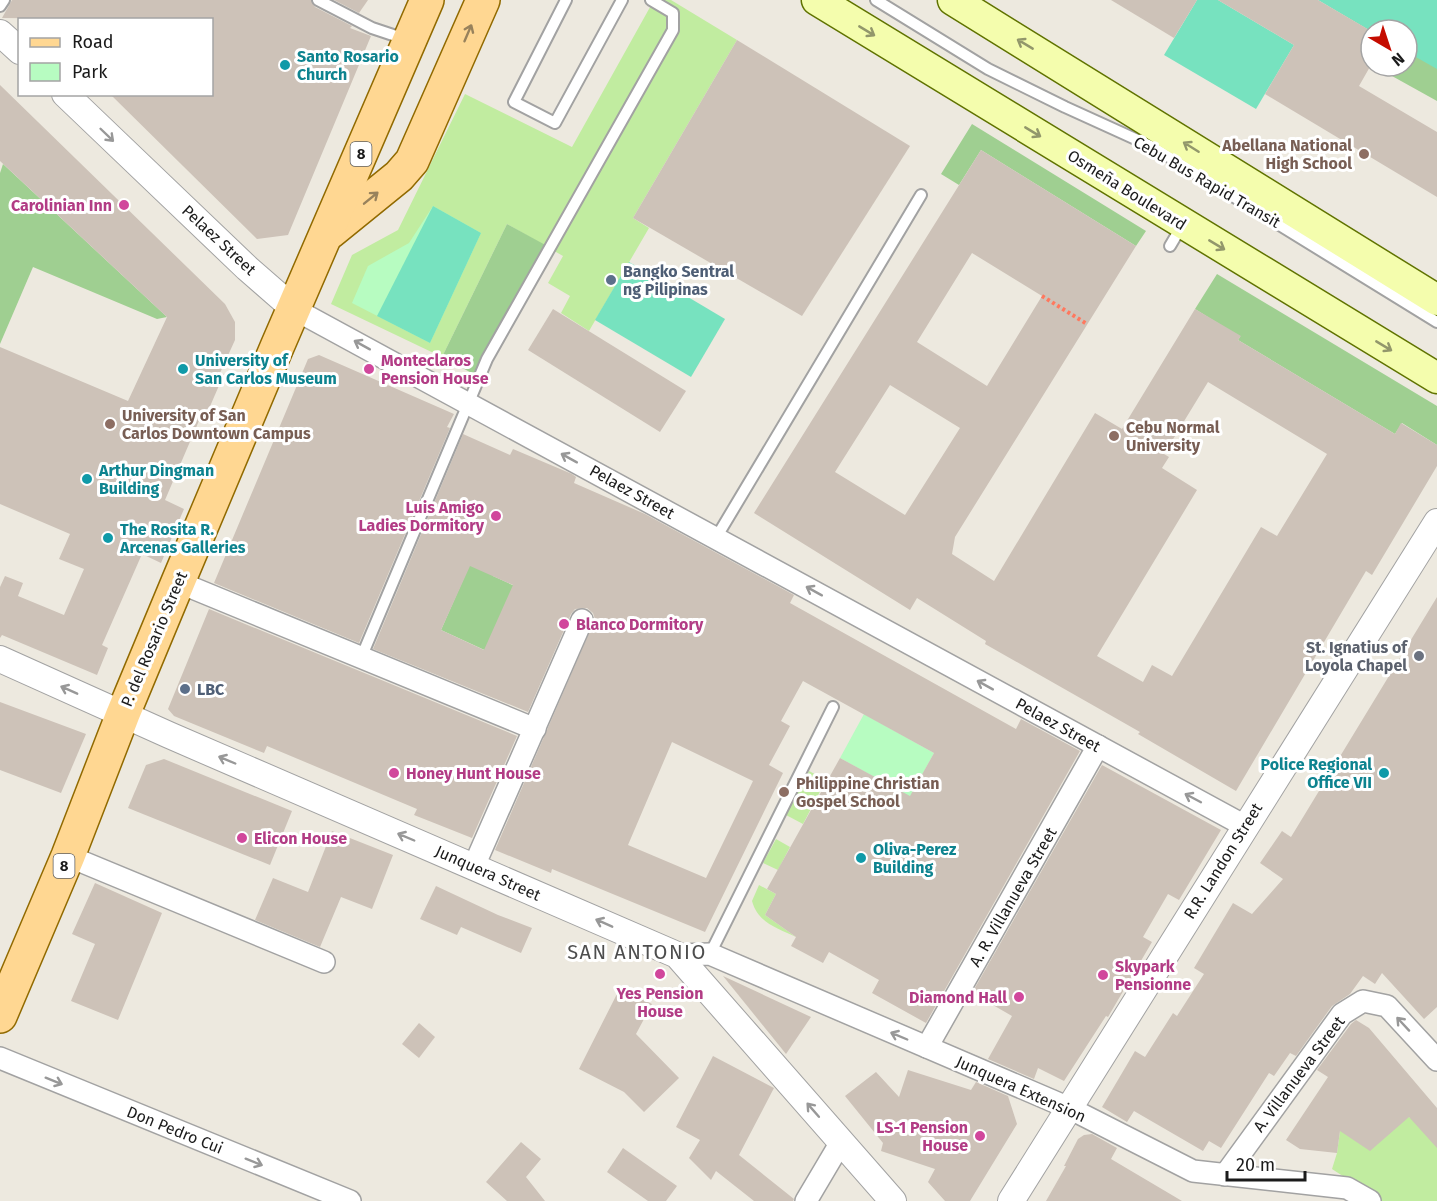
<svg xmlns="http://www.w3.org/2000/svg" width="1437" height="1201" font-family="'Fira Sans',sans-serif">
<rect width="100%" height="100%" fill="#ede9df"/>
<g fill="#c1eca0">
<polygon points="654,0 671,0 737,40 633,218 649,228 589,331 561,313 570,296 548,283 563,256 507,224 442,357 331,304 352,255 398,230 465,94 572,147"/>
<polygon points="809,771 826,780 803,824 786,815"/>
<polygon points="776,839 790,847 778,870 763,863"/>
<path d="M 759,885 L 776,894 L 765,915 L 796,937 C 777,928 758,923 752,901 Z"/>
<polygon points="1409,1117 1437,1137 1437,1201 1381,1201 1332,1169 1337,1153 1340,1131"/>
</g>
<g fill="#9fcf91">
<polygon points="1331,3 1437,5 1437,101 1374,66 1407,66 1407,30 1371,31 1329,6"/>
<polygon points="972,124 1146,231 1136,246 981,150 959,185 941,174"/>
<polygon points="3,164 167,317 157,319 33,267 0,344 0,173"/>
<polygon points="507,224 549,247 479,377 442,357"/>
<polygon points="1217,274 1437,406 1437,445 1402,423 1395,434 1238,340 1240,337 1195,309"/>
<polygon points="477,548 501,558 493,576 519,588 491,653 441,630"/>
</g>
<g fill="#b7fcc1">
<polygon points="433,206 481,233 430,343 352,303 368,266 409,243"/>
<polygon points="864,714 934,753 910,797 840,758"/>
</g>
<g fill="#77e2bf">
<polygon points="1197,0 1218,0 1294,45 1256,109 1164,55"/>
<polygon points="1318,0 1437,0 1437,69 1407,52 1407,30 1371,31"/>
<polygon points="433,206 481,233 430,343 377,316"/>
<polygon points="629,262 725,319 691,377 595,320"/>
</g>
<g fill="#cdc2b8" fill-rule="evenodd">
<polygon points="12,0 311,0 315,7 352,26 350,28 371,36 288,235 257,239 110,94 212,94 212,20 2,18"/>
<polygon points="334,0 368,0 359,13"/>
<polygon points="1111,0 1197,0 1174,38"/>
<polygon points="1218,0 1318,0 1371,31 1371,65 1359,86 1437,132 1437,197 1265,94 1294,45"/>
<polygon points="737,40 910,146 802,316 633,218"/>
<polygon points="0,85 225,304 235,322 235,340 220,373 224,374 208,411 204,409 165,500 184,509 161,563 142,554 102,645 108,648 97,675 2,635 0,638 0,587 5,576 23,583 18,596 64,615 84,569 59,559 70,534 0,504 0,347 128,401 167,317 0,161"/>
<path d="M 981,150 L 1136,246 L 955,537 L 952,554 L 994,581 L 1095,413 L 1122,429 L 1195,309 L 1241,336 L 1238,340 L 1395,434 L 1401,423 L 1437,445 L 1437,466 L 1372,575 L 1366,571 L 1236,791 L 1138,734 L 1140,732 L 985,644 L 986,641 L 917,598 L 910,610 L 754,513 ZM 972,253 L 1042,296 L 987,386 L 917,342 ZM 1208,382 L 1327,454 L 1277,536 L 1261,527 L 1172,676 L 1152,665 L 1143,682 L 1097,656 L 1197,490 L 1162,468 L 1169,457 L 1164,454 ZM 890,385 L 960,428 L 905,515 L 835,472 Z"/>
<polygon points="553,309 686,391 660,432 528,350"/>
<polygon points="319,355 454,414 447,427 450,428 359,643 214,583 308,359"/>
<path d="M 463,434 L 510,455 L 513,449 L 572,474 L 576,477 L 574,483 L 645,514 L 794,595 L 790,603 L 1016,729 L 1021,719 L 1080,751 L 926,1023 L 872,993 L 879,980 L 829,952 L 823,963 L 791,946 L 796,937 L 765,915 L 776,894 L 767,889 L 840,758 L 910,796 L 934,753 L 803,681 L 781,721 L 790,726 L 769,765 L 783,773 L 705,932 L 552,869 L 551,873 L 495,850 L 595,619 L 593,613 L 587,608 L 575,609 L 571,614 L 528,712 L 373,649 ZM 470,566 L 513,585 L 484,650 L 441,630 ZM 672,742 L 753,781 L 706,878 L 628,845 Z"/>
<polygon points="1437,597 1437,1007 1424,1019 1382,973 1375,984 1363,976 1350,994 1332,1006 1296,1056 1290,1053 1274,1076 1269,1073 1221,1148 1209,1141 1203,1151 1134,1111 1127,1122 1102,1107 1135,1051 1145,1057 1173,1013 1177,1016 1204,974 1194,968 1233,903 1252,914 1283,879 1260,863 1282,831 1291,837"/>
<polygon points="209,609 517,736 472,838 414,815 417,809 267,746 264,753 174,716 168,709"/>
<polygon points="0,702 86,734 61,793 0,770"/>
<polygon points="164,759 292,811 270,865 128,808 146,765"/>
<polygon points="1102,765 1221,830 1179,900 1168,894 1143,937 1152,942 1108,1017 1106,1016 1064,1081 1038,1068 1034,1079 988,1059 1012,1016 972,993"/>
<polygon points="332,831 393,855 372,909 341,897 320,947 255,920 273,878 308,892"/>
<polygon points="95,883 162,913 118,1020 71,1001 95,944 72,934"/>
<polygon points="436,886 498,915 532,928 521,953 461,927 457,935 420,919"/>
<polygon points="723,976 811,1017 786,1054"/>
<polygon points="620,988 652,1004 636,1034 679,1078 644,1112 624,1092 579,1069"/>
<polygon points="1356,1020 1369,1028 1437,1108 1437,1148 1409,1117 1370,1151 1340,1131 1337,1153 1300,1149 1286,1140 1328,1077 1317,1070 1351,1024"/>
<polygon points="419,1023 435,1037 419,1058 402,1044"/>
<polygon points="713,1056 774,1088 739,1155 794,1199 793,1201 754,1201 716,1171 711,1180 689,1158 700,1140 676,1127"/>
<polygon points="908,1070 971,1090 976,1082 1008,1096 1017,1124 970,1201 945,1201 928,1182 935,1169 881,1151 883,1143 845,1096 876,1072 899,1097"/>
<polygon points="1092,1134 1117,1148 1111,1159 1182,1201 1046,1201 1066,1166 1064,1166 1078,1139 1084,1135"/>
<polygon points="521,1142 541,1159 526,1177 545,1201 507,1201 486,1182"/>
<polygon points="623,1148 677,1186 666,1201 648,1201 607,1172"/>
</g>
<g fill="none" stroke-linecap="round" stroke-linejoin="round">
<defs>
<g id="service">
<polyline points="318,0 372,28 405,39"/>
<polyline points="566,0 514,102 555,123 622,0"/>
<polyline points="876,0 988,69 1065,107 1153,147 1437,322"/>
<polyline points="0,6 4,0"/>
<polyline points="1170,246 1183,224"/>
<polyline points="716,538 921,195"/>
<polyline points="361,658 487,359 673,30 673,13 651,0"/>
<polyline points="710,954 833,707"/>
</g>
<g id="minor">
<polyline points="294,309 1245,826"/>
<polyline points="178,582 535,729"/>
<polyline points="68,856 324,962"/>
<polyline points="474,866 582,620"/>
<polyline points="677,955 710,954 1069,1108 1193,1171 1347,1188 1370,1201"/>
<polyline points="927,1047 1098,746"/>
<polyline points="0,1058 350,1201"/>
<polyline points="1225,1175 1342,1014 1363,1001 1387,1006 1437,1060"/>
<polyline points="806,1201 841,1142"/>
</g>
<g id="tertiary">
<polyline points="0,33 20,51"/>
<polyline points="65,94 247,268 294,309"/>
<polyline points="0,659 169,735 677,955 893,1201"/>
<polyline points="1011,1201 1437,522"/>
</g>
<g id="secondary">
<polyline points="817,0 1437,378"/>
<polyline points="953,0 1437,300"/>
</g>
<g id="primary">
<polyline points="330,232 399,176 412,161 483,0"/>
<polyline points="0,1016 68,856 123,714 178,582 277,347 427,0"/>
</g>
</defs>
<use href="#service" stroke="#a2a2a2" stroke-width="14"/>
<use href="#minor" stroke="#a2a2a2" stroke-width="24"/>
<use href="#tertiary" stroke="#a2a2a2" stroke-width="28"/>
<use href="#secondary" stroke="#607300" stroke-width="33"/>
<use href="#primary" stroke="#916a00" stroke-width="36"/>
<polyline stroke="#ff785e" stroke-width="4" stroke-dasharray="3 3" stroke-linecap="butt" points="1042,296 1087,324"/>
<use href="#service" stroke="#fff" stroke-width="10"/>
<use href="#minor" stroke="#fff" stroke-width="21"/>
<use href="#tertiary" stroke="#fff" stroke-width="26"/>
<use href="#secondary" stroke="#f4fdad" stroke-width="30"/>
<use href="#primary" stroke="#ffd792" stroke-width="33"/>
</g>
<defs><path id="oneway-shaft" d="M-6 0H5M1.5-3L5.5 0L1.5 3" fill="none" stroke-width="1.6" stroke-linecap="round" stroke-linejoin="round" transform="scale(1.5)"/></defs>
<g stroke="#92976b">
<use href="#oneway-shaft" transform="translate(867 31) rotate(31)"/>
<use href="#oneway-shaft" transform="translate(1025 44) rotate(-149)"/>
<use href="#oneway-shaft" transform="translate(1033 132) rotate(31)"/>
<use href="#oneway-shaft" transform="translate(1191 147) rotate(-148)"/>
<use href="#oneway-shaft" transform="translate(1217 245) rotate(31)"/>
<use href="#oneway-shaft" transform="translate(1384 346) rotate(31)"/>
</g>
<g stroke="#98825c">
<use href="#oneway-shaft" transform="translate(468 33) rotate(-67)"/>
<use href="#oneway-shaft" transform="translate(371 198) rotate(-39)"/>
</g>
<g stroke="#989898">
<use href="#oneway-shaft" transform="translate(107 135) rotate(44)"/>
<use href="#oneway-shaft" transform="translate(362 345) rotate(-151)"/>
<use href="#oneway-shaft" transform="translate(569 458) rotate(-151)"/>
<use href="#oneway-shaft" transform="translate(814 591) rotate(-151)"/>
<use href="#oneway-shaft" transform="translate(985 685) rotate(-151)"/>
<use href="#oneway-shaft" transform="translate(69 690) rotate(-156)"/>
<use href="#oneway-shaft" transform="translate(227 760) rotate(-157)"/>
<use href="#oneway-shaft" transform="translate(1193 798) rotate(-152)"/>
<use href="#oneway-shaft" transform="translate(406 837) rotate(-157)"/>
<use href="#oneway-shaft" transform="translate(604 923) rotate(-156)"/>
<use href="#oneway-shaft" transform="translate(1403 1024) rotate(-133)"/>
<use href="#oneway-shaft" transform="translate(899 1036) rotate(-157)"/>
<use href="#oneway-shaft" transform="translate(54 1081) rotate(22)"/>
<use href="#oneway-shaft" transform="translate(813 1110) rotate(-131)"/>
<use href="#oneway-shaft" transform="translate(254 1162) rotate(22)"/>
</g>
<g fill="#0f9aa8" stroke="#fff" stroke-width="2">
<circle cx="285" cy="65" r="6"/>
<circle cx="183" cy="369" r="6"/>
<circle cx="87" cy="479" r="6"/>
<circle cx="108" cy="538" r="6"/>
<circle cx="1384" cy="773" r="6"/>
<circle cx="861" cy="858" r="6"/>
</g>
<g fill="#8d6e63" stroke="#fff" stroke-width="2">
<circle cx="1364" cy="154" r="6"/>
<circle cx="110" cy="424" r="6"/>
<circle cx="1114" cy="436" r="6"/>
<circle cx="784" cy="792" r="6"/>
</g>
<g fill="#d1479c" stroke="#fff" stroke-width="2">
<circle cx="124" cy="205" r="6"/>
<circle cx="369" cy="369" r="6"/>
<circle cx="496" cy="516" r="6"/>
<circle cx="564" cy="624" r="6"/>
<circle cx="394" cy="773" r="6"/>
<circle cx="242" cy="838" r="6"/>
<circle cx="660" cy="974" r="6"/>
<circle cx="1103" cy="975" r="6"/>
<circle cx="1019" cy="997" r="6"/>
<circle cx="980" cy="1136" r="6"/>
</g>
<g fill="#5c6f8a" stroke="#fff" stroke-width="2">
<circle cx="611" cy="280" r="6"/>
<circle cx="185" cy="689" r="6"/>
</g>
<circle fill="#6b7280" stroke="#fff" stroke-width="2" cx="1419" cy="656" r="6"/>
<g text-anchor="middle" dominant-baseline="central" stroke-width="6" stroke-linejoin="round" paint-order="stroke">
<g fill="#fff" stroke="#5f5f5f" stroke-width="1.5">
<rect x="350.5" y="142" width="21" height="24" rx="4.5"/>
<rect x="53.5" y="854" width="21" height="24" rx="4.5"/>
</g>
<g font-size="15" font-weight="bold" fill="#1b1b1b">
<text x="361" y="154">8</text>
<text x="64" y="866">8</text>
</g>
<g font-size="16" font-weight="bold" fill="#0d838f" stroke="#fff" text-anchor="start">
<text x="297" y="56">Santo Rosario<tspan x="297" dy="18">Church</tspan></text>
<text x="195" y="360">University of<tspan x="195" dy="18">San Carlos Museum</tspan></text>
<text x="99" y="470">Arthur Dingman<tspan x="99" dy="18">Building</tspan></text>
<text x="120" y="529">The Rosita R.<tspan x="120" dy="18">Arcenas Galleries</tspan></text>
<text x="1372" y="764" text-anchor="end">Police Regional<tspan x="1372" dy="18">Office VII</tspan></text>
<text x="873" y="849">Oliva-Perez<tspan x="873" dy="18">Building</tspan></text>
</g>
<g font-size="16" font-weight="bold" fill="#785e54" stroke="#fff" text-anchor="start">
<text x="1352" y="145" text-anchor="end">Abellana National<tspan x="1352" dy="18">High School</tspan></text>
<text x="122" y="415">University of San<tspan x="122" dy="18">Carlos Downtown Campus</tspan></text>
<text x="1126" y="427">Cebu Normal<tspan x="1126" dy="18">University</tspan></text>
<text x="796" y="783">Philippine Christian<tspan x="796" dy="18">Gospel School</tspan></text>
</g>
<g font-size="16" fill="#1b1b1b" stroke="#fff">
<text transform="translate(1207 182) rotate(30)">Cebu Bus Rapid Transit</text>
<text transform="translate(1127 190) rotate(32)">Osmeña Boulevard</text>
<text transform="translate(219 240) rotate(43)">Pelaez Street</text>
<text transform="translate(632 492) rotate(29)">Pelaez Street</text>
<text transform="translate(154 639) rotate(-67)">P. del Rosario Street</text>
<text transform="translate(1058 725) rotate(29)">Pelaez Street</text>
<text transform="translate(1223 861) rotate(-58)">R.R. Landon Street</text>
<text transform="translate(488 873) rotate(24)">Junquera Street</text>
<text transform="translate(1013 897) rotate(-60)">A. R. Villanueva Street</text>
<text transform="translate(1299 1074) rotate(-53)">A. Villanueva Street</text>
<text transform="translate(1021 1089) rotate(24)">Junquera Extension</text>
<text transform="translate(175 1130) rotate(22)">Don Pedro Cui</text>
</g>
<g font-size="16" font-weight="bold" fill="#b23c85" stroke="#fff" text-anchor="start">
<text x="112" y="205" text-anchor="end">Carolinian Inn</text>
<text x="381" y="360">Monteclaros<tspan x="381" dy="18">Pension House</tspan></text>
<text x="484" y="507" text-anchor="end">Luis Amigo<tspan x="484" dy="18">Ladies Dormitory</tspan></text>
<text x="576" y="624">Blanco Dormitory</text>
<text x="406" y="773">Honey Hunt House</text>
<text x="254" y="838">Elicon House</text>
<text x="1115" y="966">Skypark<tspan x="1115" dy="18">Pensionne</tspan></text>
<text x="660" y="993" text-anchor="middle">Yes Pension<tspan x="660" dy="18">House</tspan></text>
<text x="1007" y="997" text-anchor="end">Diamond Hall</text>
<text x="968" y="1127" text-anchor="end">LS-1 Pension<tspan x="968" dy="18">House</tspan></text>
</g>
<g font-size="16" font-weight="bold" fill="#4e5e75" stroke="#fff" text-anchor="start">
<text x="623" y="271">Bangko Sentral<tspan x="623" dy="18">ng Pilipinas</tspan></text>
<text x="197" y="689">LBC</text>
</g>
<g font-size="16" font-weight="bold" fill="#5b616d" stroke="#fff" text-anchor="end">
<text x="1407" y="647">St. Ignatius of<tspan x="1407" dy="18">Loyola Chapel</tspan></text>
</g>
<g font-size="20" letter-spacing="1.5" fill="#4e4e4e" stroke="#fff">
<text x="637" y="952">SAN ANTONIO</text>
</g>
</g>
<rect x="18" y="18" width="195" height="78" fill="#ffffff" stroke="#a4a4a4" stroke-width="1.5"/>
<rect x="30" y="38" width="30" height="9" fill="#ffd792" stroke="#a4a4a4" stroke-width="1.5"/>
<text x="72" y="48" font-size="18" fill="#1b1b1b">Road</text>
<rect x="30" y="63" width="30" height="18" fill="#b7fcc1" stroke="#a4a4a4" stroke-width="1.5"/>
<text x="72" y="78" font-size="18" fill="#1b1b1b">Park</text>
<g transform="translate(1389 48) rotate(141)"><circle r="28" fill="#ffffff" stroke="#a4a4a4" stroke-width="1.5"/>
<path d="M0-4.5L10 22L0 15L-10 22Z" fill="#c50c00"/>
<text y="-9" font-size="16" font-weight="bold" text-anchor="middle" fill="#1b1b1b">N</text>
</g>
<path d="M1227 1171v9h78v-9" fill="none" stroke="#1b1b1b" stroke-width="3"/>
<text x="1236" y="1171" font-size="18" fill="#1b1b1b" stroke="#ffffff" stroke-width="4.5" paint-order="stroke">20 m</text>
</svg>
